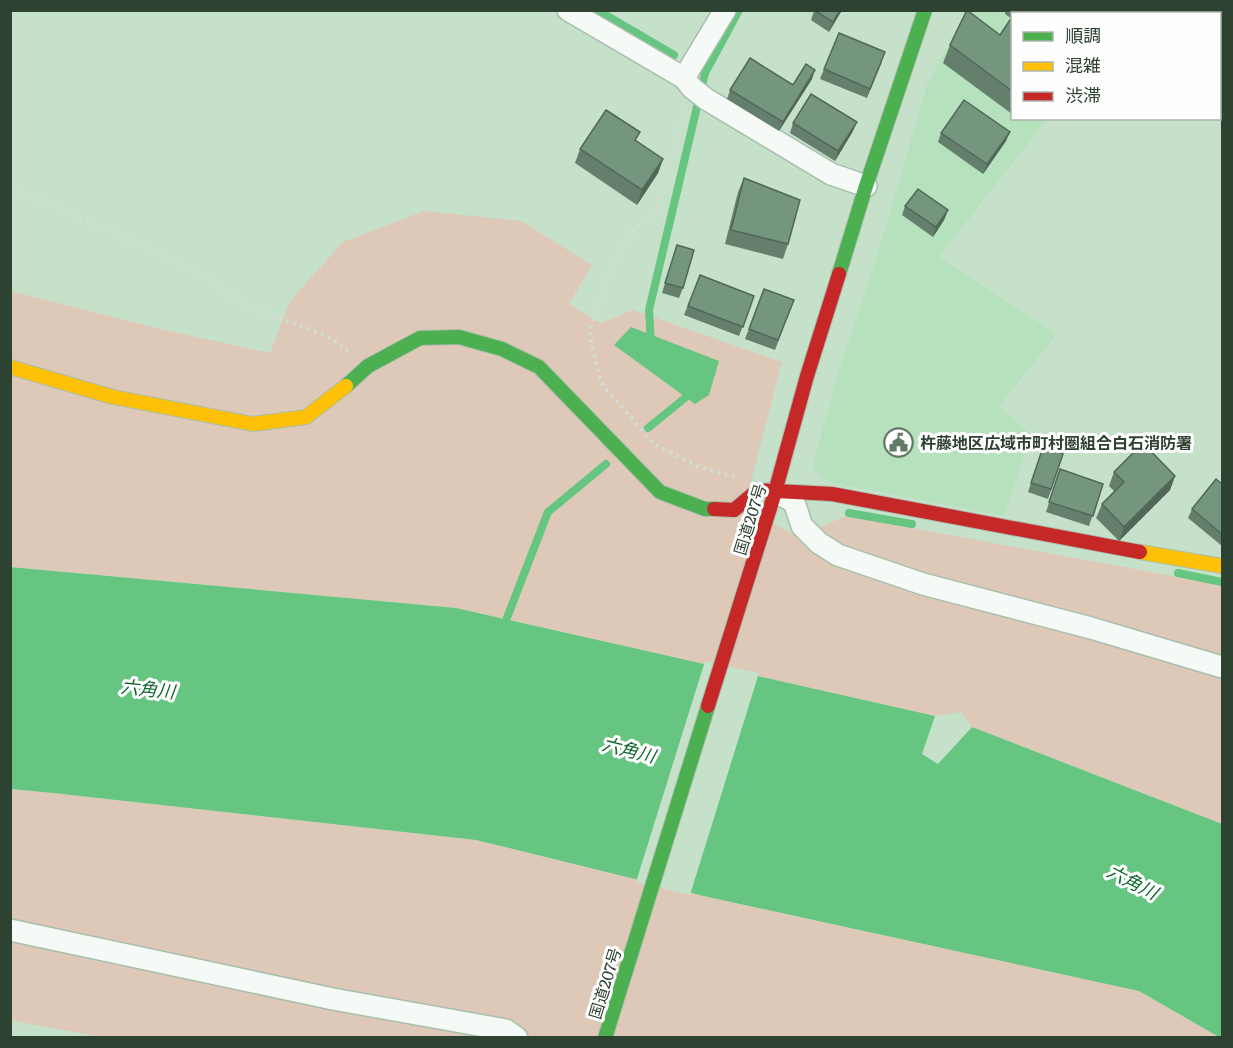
<svg xmlns="http://www.w3.org/2000/svg" width="1233" height="1048" font-family="Literata,'Noto Sans JP',serif">
<rect width="100%" height="100%" fill="#c5e1ca"/>
<polygon fill="#b5e2bd" points="966,11 1130,11 1128,14 1012,14 1012,118 1047,119 939,257 1057,334 999,406 1031,435 1004,516 828,482 812,468 836,381 887,224 927,85"/>
<g fill="#dec9b8">
<polygon points="424,211 521,221 592,265 569,304 601,323 633,310 782,362 744,508 798,536 846,516 1222,585 1222,824 972,727 961,712 935,716 456,608 11,567 10,291 165,330 270,353 290,301 343,242"/>
<polygon points="10,789 53,793 476,840 708,897 1139,991 1219,1037 106,1038 15,1021 10,1020"/>
</g>
<g fill="#66c681">
<polygon points="631,327 719,361 709,395 695,404 614,345"/>
<polygon points="10,567 456,608 935,716 922,754 938,764 972,727 1222,824 1222,1037 1219,1037 1139,991 708,897 476,840 53,793 11,789"/>
</g>
<polygon fill="#c5e1ca" points="705,661 759,673 690,895 636,882"/>
<g fill="none" stroke-linecap="round" stroke-linejoin="round">
<g stroke="#66c681" stroke-width="8">
<polyline points="597,10 674,55"/>
<polyline points="651,345 649,310 705,73 739,10"/>
<polyline points="648,428 691,393 690,392"/>
<polyline points="849,513 912,524"/>
<polyline points="1178,573 1222,582"/>
<polyline points="503,628 548,512 606,464"/>
</g>
<defs>
<g id="street">
<polyline points="568,10 684,78 692,88 706,99 831,174 866,186"/>
<polyline points="1198,10 1203,14"/>
<polyline points="1220,25 1222,27"/>
<polyline points="684,78 725,10"/>
<polyline points="775,492 794,502 802,526 819,543 838,555 923,584 1091,628 1222,667"/>
<polyline points="10,930 333,999 506,1030 517,1038"/>
</g>
<g id="fast">
<polyline points="839,274 866,186 925,10"/>
<polyline points="346,386 368,366 420,338 459,337 502,349 539,367 660,492 705,509 714,509"/>
<polyline points="605,1038 708,706"/>
</g>
<g id="slow">
<polyline points="10,367 113,397 253,424 306,417 346,386"/>
<polyline points="1140,552 1222,566"/>
</g>
<g id="jam">
<polyline points="714,509 734,510 758,490 832,494 1140,552"/>
<polyline points="708,706 775,492 807,376 839,274"/>
</g>
</defs>
<use href="#street" stroke="#a8beac" stroke-width="24"/>
<use href="#fast" stroke="#a8beac" stroke-width="16"/>
<use href="#slow" stroke="#a8beac" stroke-width="16"/>
<use href="#jam" stroke="#a8beac" stroke-width="16"/>
<g stroke="#d3ddd5" stroke-width="4" stroke-dasharray="3 4.5" stroke-linecap="butt">
<polyline points="684,110 658,211 634,229 614,262 589,331 601,383 653,443 697,466 734,477"/>
<polyline points="10,188 117,234 207,276 247,307 294,323 331,338 348,351"/>
</g>
<use href="#street" stroke="#f6faf7" stroke-width="21"/>
<use href="#fast" stroke="#4caf50" stroke-width="14"/>
<use href="#slow" stroke="#ffc107" stroke-width="14"/>
<use href="#jam" stroke="#c62828" stroke-width="14"/>
</g>
<g fill="#64806c">
<polygon points="842,10 829,32 811,20 814,11"/>
<polygon points="1006,10 1103,10 1102,14 1012,14 1012,114 943,63 950,45 1000,35 1012,19 1005,14"/>
<polygon points="882,62 867,98 820,79 824,69"/>
<polygon points="812,79 779,131 727,99 730,90 793,85"/>
<polygon points="793,123 853,131 835,161 790,133"/>
<polygon points="941,133 1006,141 983,174 938,142"/>
<polygon points="636,141 663,159 658,173 637,205 575,163 580,149"/>
<polygon points="744,178 788,244 783,259 725,244 738,192"/>
<polygon points="905,206 948,210 944,220 933,237 902,215"/>
<polygon points="677,245 683,288 679,298 662,293"/>
<polygon points="700,275 754,296 739,336 684,315"/>
<polygon points="764,289 794,300 775,350 745,339"/>
<polygon points="1043,447 1063,454 1048,499 1028,492"/>
<polygon points="1060,469 1103,484 1089,526 1046,512"/>
<polygon points="1114,472 1175,476 1170,490 1119,541 1096,518 1102,504 1114,491 1109,486"/>
<polygon points="1222,484 1222,546 1188,518 1192,509"/>
</g>
<g fill="#516858">
<polygon points="840,10 842,10 829,32 833,22"/>
<polygon points="1098,10 1103,10 1102,14 1096,14"/>
<polygon points="815,70 812,79 779,131 783,122"/>
<polygon points="857,122 853,131 835,161 838,151"/>
<polygon points="1010,132 1006,141 983,174 987,164"/>
<polygon points="663,159 658,173 637,205 642,190"/>
<polygon points="948,210 944,220 933,237 936,227"/>
<polygon points="1175,476 1170,490 1119,541 1124,527"/>
</g>
<g fill="#74957e" stroke="#516858" stroke-width="1.5">
<polygon points="814,10 840,10 833,22"/>
<polygon points="967,10 1000,35 1012,17 1012,91 950,45"/>
<polygon points="1018,10 1098,10 1096,14 1015,14"/>
<polygon points="839,33 885,52 870,89 824,69"/>
<polygon points="750,58 793,85 806,64 815,70 783,122 730,90"/>
<polygon points="811,94 857,122 838,151 793,123"/>
<polygon points="964,100 1010,132 987,164 941,133"/>
<polygon points="606,110 640,132 635,140 663,159 642,190 580,149"/>
<polygon points="744,178 800,200 788,244 731,230"/>
<polygon points="918,189 948,210 936,227 905,206"/>
<polygon points="677,245 694,250 683,288 665,283"/>
<polygon points="700,275 754,296 743,327 688,306"/>
<polygon points="764,289 794,300 778,340 749,329"/>
<polygon points="1143,443 1175,476 1124,527 1102,504 1124,482 1114,472"/>
<polygon points="1043,447 1063,454 1051,489 1031,483"/>
<polygon points="1060,469 1103,484 1093,516 1049,502"/>
<polygon points="1216,479 1222,484 1222,534 1192,509"/>
</g>
<defs>
<symbol id="civic-ring" viewBox="-11 -11 22 22"><circle r="9.5" fill="#fefefe" stroke="#637a67" stroke-width="1.5"/><path d="M-.6-6.5H3V-4.5H.6V-3L4-1V1h2V6H-6V1h2V-1L-.6-3ZM-1.2 2.5V6h2.4V2.5Z" fill="#637a67"/></symbol>
</defs>
<g fill-rule="evenodd">
<use href="#civic-ring" x="882" y="426" width="33" height="33"/>
</g>
<g text-anchor="middle" dominant-baseline="central" stroke-width="6" stroke-linejoin="round" paint-order="stroke">
<g font-size="16" font-weight="bold" fill="#2e4231" stroke="#fefefe" text-anchor="start">
<text x="920" y="442">杵藤地区広域市町村圏組合白石消防署</text>
</g>
<g font-size="16" fill="#2e4231" stroke="#fefefe">
<text transform="translate(749 519) rotate(-73)">国道207号</text>
<text transform="translate(604 983) rotate(-73)">国道207号</text>
</g>
<g font-size="18" font-style="italic" fill="#136830" stroke="#fefefe">
<text transform="translate(148 688) rotate(6)">六角川</text>
<text transform="translate(629 749) rotate(14)">六角川</text>
<text transform="translate(1133 881) rotate(27)">六角川</text>
</g>
</g>
<rect width="1233" height="1048" fill="none" stroke="#2e4231" stroke-width="24"/>
<rect x="1011" y="12" width="210" height="108" fill="#fefefe" stroke="#abb3ac" stroke-width="1.5"/>
<rect x="1023" y="32" width="30" height="9" fill="#4caf50" stroke="#abb3ac" stroke-width="1.5"/>
<text x="1065" y="42" font-size="18" fill="#2e4231">順調</text>
<rect x="1023" y="62" width="30" height="9" fill="#ffc107" stroke="#abb3ac" stroke-width="1.5"/>
<text x="1065" y="72" font-size="18" fill="#2e4231">混雑</text>
<rect x="1023" y="92" width="30" height="9" fill="#c62828" stroke="#abb3ac" stroke-width="1.5"/>
<text x="1065" y="102" font-size="18" fill="#2e4231">渋滞</text>
</svg>
